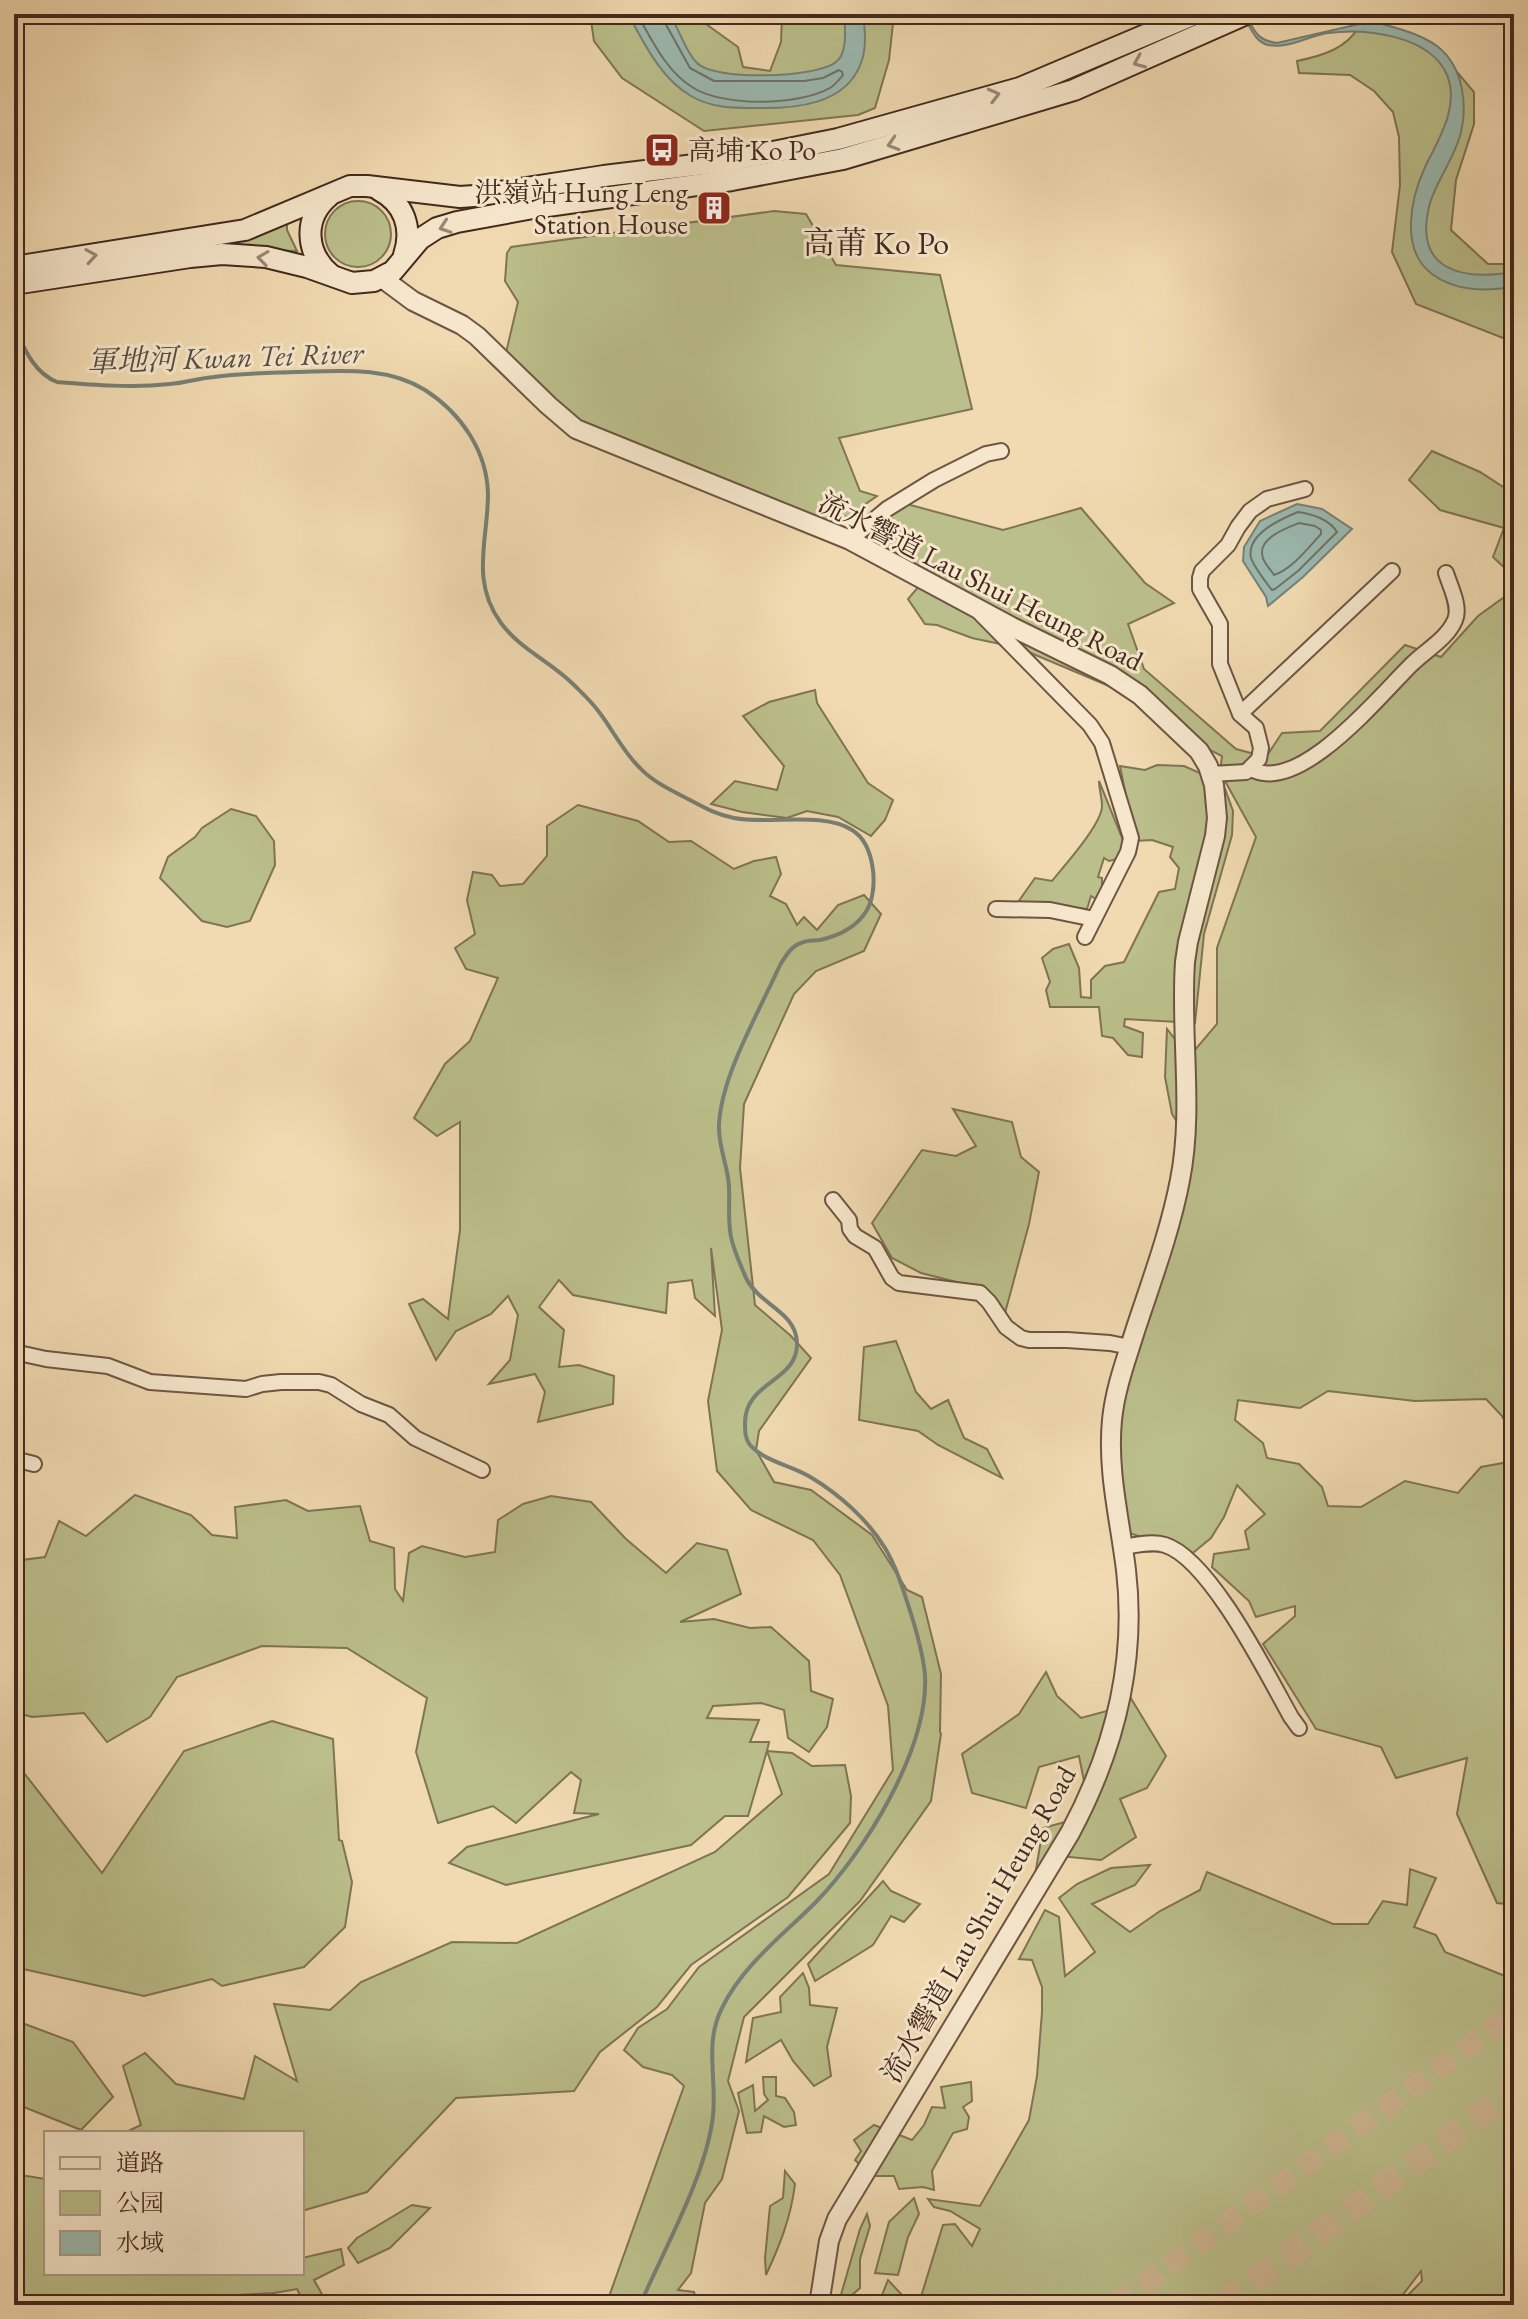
<svg xmlns="http://www.w3.org/2000/svg" width="1528" height="2319" font-family="'EB Garamond','Noto Serif SC',serif">
<rect width="100%" height="100%" fill="#f1dab1"/>
<filter id="stains"><feTurbulence type="fractalNoise" baseFrequency=".0025" numOctaves="4"/><feColorMatrix values="0 0 0 0 .2 0 0 0 0 .09 0 0 0 0 .02 0 0 0 .5 -.17"/></filter>
<radialGradient id="worn" r=".72"><stop offset=".6" stop-color="#630" stop-opacity="0"/><stop offset="1" stop-color="#630" stop-opacity=".3"/></radialGradient>
<g fill="#bbbf8b" stroke="#7f7454" stroke-width="2">
<polygon points="590,14 692,14 738,47 743,67 770,71 781,42 782,14 894,14 889,60 875,108 858,115 704,131 622,78 594,41"/>
<path d="M 1359,26 L 1400,34 L 1452,66 L 1474,92 L 1474,124 L 1456,180 L 1451,230 L 1488,264 L 1514,264 L 1514,336 L 1503,338 L 1416,304 L 1392,252 L 1400,185 L 1399,137 L 1393,112 L 1374,91 L 1350,75 L 1299,73 L 1297,61 C 1321,56 1347,49 1359,26 Z"/>
<circle cx="358" cy="234" r="33"/>
<polygon points="774,211 806,214 836,265 940,275 972,409 839,438 860,491 877,496 848,516 816,523 603,432 541,400 504,361 518,302 505,281 507,253 511,247"/>
<polygon points="287,221 287,230 297,251 199,249"/>
<polygon points="1432,451 1480,472 1514,494 1514,577 1493,557 1504,528 1440,510 1409,480"/>
<polygon points="903,503 1003,530 1081,508 1145,583 1174,603 1128,624 1144,669 1236,749 1266,757 1282,733 1320,731 1405,645 1441,657 1478,616 1514,590 1514,1439 1502,1416 1486,1399 1415,1401 1328,1391 1300,1408 1238,1400 1235,1420 1263,1443 1267,1458 1299,1464 1322,1487 1328,1506 1361,1507 1405,1481 1458,1493 1481,1467 1514,1461 1514,1905 1497,1903 1457,1814 1467,1758 1396,1778 1381,1747 1316,1729 1263,1644 1295,1616 1295,1606 1256,1617 1249,1601 1212,1567 1214,1554 1249,1549 1245,1531 1265,1514 1237,1485 1224,1517 1211,1538 1193,1553 1129,1533 1112,1444 1192,1146 1172,1114 1165,1077 1167,1029 1189,1057 1217,1024 1217,948 1256,837 1220,772 1222,756 1200,745 1128,694 1019,648 972,638 937,625 925,624 908,599 926,578 870,550 878,517"/>
<polygon points="815,690 817,703 868,783 893,800 885,820 871,836 838,817 807,811 787,818 742,812 711,804 735,781 777,790 784,766 743,716 769,702"/>
<polygon points="1157,765 1184,766 1202,774 1225,789 1233,811 1232,835 1204,934 1195,1023 1125,1019 1124,1026 1143,1033 1142,1057 1128,1055 1113,1038 1102,1036 1099,1007 1050,1007 1046,990 1050,982 1042,958 1053,949 1069,944 1079,968 1081,997 1091,998 1091,980 1105,966 1124,962 1159,892 1175,889 1179,868 1170,857 1173,847 1152,840 1135,841 1120,766 1145,770"/>
<path d="M 1099,781 L 1125,845 L 1121,858 L 1109,861 L 1104,858 L 1098,877 L 1102,878 L 1102,893 L 1096,899 L 1091,896 L 1087,909 L 1052,905 L 1016,905 L 1035,878 L 1052,881 C 1064,866 1102,824 1102,806 C 1102,798 1099,789 1099,781 Z"/>
<polygon points="578,805 638,821 669,842 691,841 734,869 754,861 776,857 781,874 770,896 786,904 797,925 804,917 817,930 838,905 864,895 881,914 864,951 816,971 794,994 744,1104 740,1168 755,1305 791,1336 811,1358 759,1431 756,1450 774,1482 811,1490 872,1535 907,1590 922,1597 941,1674 940,1732 941,1734 931,1801 860,1901 744,2017 728,2081 739,2111 722,2179 705,2203 691,2273 678,2290 694,2292 698,2305 606,2305 684,2086 672,2075 643,2067 624,2050 638,2028 667,2009 699,1967 829,1874 893,1770 888,1706 840,1575 813,1540 751,1510 717,1471 708,1401 722,1330 711,1248 715,1316 695,1298 692,1280 668,1283 666,1313 573,1295 559,1280 539,1307 564,1330 559,1367 579,1365 614,1376 613,1404 538,1422 545,1392 535,1374 489,1384 510,1360 518,1315 508,1296 491,1314 456,1331 436,1360 409,1304 423,1299 448,1319 460,1230 460,1122 437,1136 414,1118 445,1064 470,1041 498,978 466,969 455,948 475,934 467,900 473,872 492,875 500,886 523,884 547,856 547,826"/>
<polygon points="231,809 256,816 274,841 275,865 250,921 227,927 202,921 160,878 168,857 195,837 202,828"/>
<polygon points="953,1109 1012,1122 1021,1157 1039,1172 1029,1224 1005,1313 980,1288 921,1273 892,1258 872,1223 922,1150 956,1156 976,1146"/>
<polygon points="896,1341 916,1392 931,1409 948,1400 964,1438 987,1449 1002,1478 938,1445 918,1431 859,1420 864,1347"/>
<polygon points="135,1495 191,1515 212,1535 237,1538 235,1507 286,1500 308,1511 360,1506 370,1541 394,1548 395,1589 403,1601 409,1553 422,1546 465,1557 495,1552 498,1520 523,1504 551,1496 591,1502 626,1539 666,1573 697,1543 727,1550 741,1594 680,1622 714,1619 750,1628 771,1627 809,1661 811,1691 833,1699 827,1727 809,1752 788,1738 784,1710 761,1703 713,1706 707,1718 759,1720 750,1742 769,1742 767,1751 792,1753 812,1766 845,1765 851,1796 850,1823 788,1897 691,1965 657,2007 600,2052 574,2091 456,2098 367,2192 302,2211 302,2133 124,2133 141,2125 123,2066 145,2053 176,2084 244,2099 255,2056 297,2081 274,2004 330,2010 361,1982 452,1942 517,1943 715,1852 782,1794 767,1751 748,1816 725,1816 691,1845 506,1885 449,1863 467,1847 599,1814 574,1813 581,1780 571,1772 516,1823 493,1806 438,1823 416,1752 427,1698 347,1648 262,1646 177,1677 150,1717 107,1742 84,1713 32,1717 14,1712 14,1561 45,1557 59,1521 86,1536"/>
<polygon points="1046,1672 1057,1696 1081,1718 1107,1711 1121,1682 1166,1756 1147,1788 1120,1799 1136,1837 1101,1860 1059,1856 1031,1899 1043,1828 1076,1819 1085,1786 1079,1756 1039,1767 1026,1808 972,1793 962,1754 1019,1714"/>
<polygon points="272,1721 333,1739 339,1840 342,1841 352,1882 345,1927 304,1967 222,1986 212,1979 144,1996 14,1967 14,1775 24,1773 102,1873 184,1751"/>
<polygon points="1150,1865 1135,1885 1092,1904 1130,1932 1160,1911 1200,1890 1207,1872 1333,1924 1368,1924 1383,1901 1407,1905 1410,1869 1436,1878 1414,1927 1436,1935 1445,1952 1510,1978 1510,1938 1514,1938 1514,2305 1398,2305 1422,2281 1421,2271 1395,2305 878,2305 888,2280 903,2296 920,2300 943,2225 955,2224 972,2246 980,2229 950,2211 934,2207 928,2199 980,2206 1029,2120 1037,2076 1042,2012 1042,1987 1032,1960 1019,1959 1045,1910 1059,1917 1065,1976 1095,1952 1059,1898 1077,1884 1111,1868"/>
<polygon points="883,1881 891,1891 920,1904 904,1922 891,1916 873,1945 815,1981 808,1964"/>
<polygon points="803,1973 809,1988 810,2005 837,2008 827,2047 831,2076 814,2086 793,2061 781,2040 746,2062 753,2018 781,2012 780,1997"/>
<polygon points="14,2020 73,2042 113,2097 81,2130 14,2103"/>
<polygon points="763,2077 776,2077 776,2096 785,2098 794,2112 796,2125 784,2127 764,2116 761,2132 747,2133 738,2093 753,2085 755,2111 768,2100 764,2094"/>
<polygon points="971,2082 972,2101 963,2107 969,2117 967,2129 953,2133 932,2171 934,2190 923,2187 899,2189 894,2176 872,2176 855,2160 861,2151 854,2140 874,2125 912,2140 924,2125 932,2107 945,2108 941,2087"/>
<path d="M 785,2171 L 795,2184 C 791,2217 780,2245 766,2275 L 765,2258 L 770,2206 L 783,2198 Z"/>
<polygon points="14,2174 46,2179 46,2273 302,2273 302,2258 341,2249 344,2265 314,2280 328,2305 305,2305 297,2289 274,2293 159,2299 127,2305 14,2305"/>
<polygon points="914,2198 919,2214 908,2237 898,2275 875,2273 889,2222"/>
<polygon points="412,2205 430,2208 390,2248 358,2263 348,2248 357,2238"/>
<polygon points="867,2214 870,2226 860,2259 860,2288 844,2302 844,2305 838,2305 860,2229"/>
</g>
<g fill="#9bbab1" stroke="#788076" stroke-width="2">
<path d="M 628,14 L 669,14 C 680,29 684,50 697,63 C 714,81 817,78 836,62 C 848,53 845,27 844,14 L 863,14 C 865,30 867,47 861,63 C 846,105 794,109 756,108 C 733,108 711,108 691,96 C 661,79 644,43 628,14 Z"/>
<path d="M 1368,22 L 1375,22 C 1396,28 1419,33 1437,46 C 1464,67 1468,106 1460,136 C 1453,160 1437,180 1430,203 C 1412,270 1461,281 1514,272 L 1514,287 C 1486,291 1456,292 1432,274 C 1400,250 1410,200 1425,167 C 1438,140 1460,107 1447,75 C 1430,35 1365,28 1328,33 C 1308,36 1289,49 1268,45 C 1257,42 1253,33 1248,24 L 1250,23 C 1257,36 1262,41 1277,43 Z"/>
<polygon points="1297,504 1322,509 1352,529 1303,577 1268,606 1266,597 1243,561 1244,547 1260,521"/>
</g>
<g fill="none" stroke-linecap="round" stroke-linejoin="round">
<g stroke="#6f7268" stroke-width="2">
<path d="M 637,14 C 652,40 666,71 692,87 C 722,107 798,106 830,88 C 835,85 839,80 843,75 L 842,72 L 839,70 L 823,78 L 804,81 L 714,81 L 690,68 L 664,21 L 664,14"/>
<path d="M 1298,512 C 1313,514 1330,520 1337,532 L 1298,571 L 1275,589 L 1272,590 C 1267,584 1253,565 1251,558 C 1246,534 1281,519 1298,512 Z"/>
<path d="M 1299,523 L 1315,526 L 1321,530 L 1321,534 C 1308,548 1292,569 1274,575 C 1271,570 1264,563 1263,558 C 1256,539 1286,528 1299,523 Z"/>
</g>
<path stroke="#788076" stroke-width="4" d="M 14,327 C 24,348 34,373 57,382 C 94,385 133,388 170,384 C 185,383 199,378 214,377 C 241,373 269,373 296,372 C 340,371 386,366 425,390 C 461,413 487,451 488,494 C 488,540 470,581 501,623 C 520,649 551,662 573,684 C 582,693 592,702 599,712 C 613,730 623,752 640,768 C 653,782 671,790 688,799 C 703,807 717,815 734,818 C 769,825 822,811 852,830 C 875,844 879,889 867,910 C 857,927 838,936 820,940 C 814,941 807,940 801,943 C 791,946 785,957 780,965 C 759,1012 721,1076 719,1125 C 718,1147 728,1165 729,1187 C 730,1204 727,1224 732,1241 C 735,1253 741,1266 746,1278 C 760,1306 796,1311 797,1343 C 798,1382 745,1381 745,1423 C 745,1431 745,1439 750,1445 C 765,1462 794,1466 812,1478 C 840,1495 868,1520 885,1548 C 897,1568 904,1592 911,1614 C 917,1633 923,1654 925,1675 C 929,1748 865,1852 815,1903 C 782,1936 743,1965 722,2008 C 704,2043 717,2078 713,2116 C 706,2176 664,2249 640,2305"/>
<polyline stroke="#ceb794" stroke-width="22" stroke-dasharray="22 11" stroke-linecap="butt" points="1115,2305 1514,2013"/>
<polyline stroke="#ceb794" stroke-width="26" stroke-dasharray="26 13" stroke-linecap="butt" points="1221,2305 1514,2090"/>
<defs>
<g id="minor">
<polyline points="850,540 887,509 934,480 986,454 1001,451"/>
<polyline points="980,613 1090,725 1102,743 1131,838 1128,852 1085,937"/>
<polyline points="1240,714 1220,664 1220,624 1200,589 1200,578 1202,571 1228,545 1238,527 1250,511 1267,499 1305,489"/>
<path d="M 1251,769 C 1299,796 1381,694 1412,664 C 1426,650 1447,639 1455,620 C 1461,607 1450,586 1446,573"/>
<polyline points="1211,774 1246,772 1259,759 1261,748 1256,728 1240,714 1392,571"/>
<polyline points="996,909 1050,910 1094,919"/>
<polyline points="833,1200 849,1220 850,1229 855,1236 875,1248 892,1278 899,1283 980,1293 989,1302 1006,1327 1021,1338 1029,1340 1067,1340 1110,1343 1130,1347"/>
<polyline points="14,1352 46,1359 108,1366 150,1382 246,1389 262,1384 281,1382 319,1382 331,1385 361,1404 389,1415 415,1438 482,1470"/>
<polyline points="14,1459 34,1464"/>
<path d="M 1123,1547 C 1136,1545 1152,1541 1165,1545 C 1210,1559 1268,1676 1291,1717 L 1299,1728"/>
</g>
<path id="tertiary" d="M 382,278 L 413,301 L 462,325 L 477,336 L 548,405 L 576,429 L 850,540 L 1012,627 L 1110,675 L 1140,695 L 1199,751 L 1208,766 L 1214,785 L 1217,818 L 1215,836 L 1188,942 L 1185,962 C 1180,1034 1194,1109 1180,1180 C 1170,1232 1151,1282 1135,1331 C 1126,1360 1115,1389 1112,1420 C 1107,1471 1120,1520 1126,1570 C 1137,1664 1114,1751 1070,1833 L 837,2219 L 829,2241 L 819,2305"/>
<g id="secondary">
<path d="M 379,190 C 404,203 413,228 404,255"/>
<path d="M 329,196 C 303,218 305,253 331,275"/>
<polyline points="14,267 245,230 350,186 367,186 460,197 474,196 604,176 728,161 838,139 1020,88 1195,14"/>
<polyline points="14,284 190,257 222,254 266,257 307,267 352,283 374,281 393,271 420,239 437,228 457,222 533,208 732,180 843,159 1074,90 1246,14"/>
</g>
</defs>
<use href="#minor" stroke="#6e5543" stroke-width="18"/>
<use href="#tertiary" stroke="#6e5543" stroke-width="22"/>
<use href="#secondary" stroke="#43291e" stroke-width="24"/>
<use href="#minor" stroke="#f6e7cc" stroke-width="14"/>
<use href="#tertiary" stroke="#f6e7cc" stroke-width="18"/>
<use href="#secondary" stroke="#f6e7cc" stroke-width="20"/>
</g>
<defs><path id="oneway-chevron" d="M-2-3.5L2.5 0L-2 3.5" fill="none" stroke-width="1.6" stroke-linecap="round" stroke-linejoin="round" transform="scale(2)"/></defs>
<g stroke="#9c8875">
<use href="#oneway-chevron" transform="translate(1139 62) rotate(157)"/>
<use href="#oneway-chevron" transform="translate(994 95) rotate(-15)"/>
<use href="#oneway-chevron" transform="translate(893 144) rotate(163)"/>
<use href="#oneway-chevron" transform="translate(445 227) rotate(161)"/>
<use href="#oneway-chevron" transform="translate(91 256) rotate(-9)"/>
<use href="#oneway-chevron" transform="translate(263 258) rotate(-172)"/>
</g>
<defs>
<symbol id="bus-square" viewBox="-11 -11 22 22"><rect x="-9" y="-9" width="18" height="18" rx="4" fill="#8f2418" stroke="#f6e7cc"/><path d="M-5-6H5V4H4V6H2V4H-2V6H-4V4H-5ZM-3.5-4V0h7V-4ZM-3.5 1.2v1.5H-2V1.2ZM2 1.2v1.5H3.5V1.2Z" fill="#fff"/></symbol>
<symbol id="building-square" viewBox="-11 -11 22 22"><rect x="-9" y="-9" width="18" height="18" rx="4" fill="#8f2418" stroke="#f6e7cc"/><path d="M-4-6H4V6H1V3H-1V6H-4ZM-2.5-4.3h1.7v1.8h-1.7ZM.8-4.3h1.7v1.8H.8ZM-2.5-1h1.7V.8h-1.7ZM.8-1h1.7V.8H.8Z" fill="#fff"/></symbol>
</defs>
<g fill-rule="evenodd">
<use href="#bus-square" x="642" y="130" width="40" height="40"/>
<use href="#building-square" x="694" y="188" width="40" height="40"/>
</g>
<g text-anchor="middle" dominant-baseline="central" stroke-width="6" stroke-linejoin="round" paint-order="stroke">
<g font-size="28" fill="#43291e" stroke="#f6e7cc" text-anchor="start">
<text x="688" y="150">高埔 Ko Po</text>
<text x="688" y="192" text-anchor="end">洪嶺站 Hung Leng<tspan x="688" dy="32">Station House</tspan></text>
</g>
<g font-size="28" fill="#43291e" stroke="#f6e7cc">
<text transform="translate(981 581) rotate(27)">流水響道 Lau Shui Heung Road</text>
<text transform="translate(978 1924) rotate(-60)">流水響道 Lau Shui Heung Road</text>
</g>
<g font-size="30" font-style="italic" fill="#594d43" stroke="#f6e7cc">
<text transform="translate(225 357) rotate(-2)">軍地河 Kwan Tei River</text>
</g>
<g font-size="32" fill="#43291e" stroke="#f6e7cc">
<text x="876" y="243">高莆 Ko Po</text>
</g>
</g>
<rect width="1528" height="2319" fill="none" stroke="#f1dab1" stroke-width="48"/>
<rect x="16" y="16" width="1496" height="2287" fill="none" stroke="#43291e" stroke-width="4"/>
<rect x="24" y="24" width="1480" height="2271" fill="none" stroke="#43291e" stroke-width="2"/>
<rect x="44" y="2131" width="260" height="144" fill="#f6e7cc" stroke="#ae9b86" stroke-width="2"/>
<rect x="60" y="2157" width="40" height="12" fill="#f6e7cc" stroke="#ae9b86" stroke-width="2"/>
<text x="116" y="2171" font-size="24" fill="#43291e">道路</text>
<rect x="60" y="2191" width="40" height="24" fill="#bbbf8b" stroke="#ae9b86" stroke-width="2"/>
<text x="116" y="2211" font-size="24" fill="#43291e">公园</text>
<rect x="60" y="2231" width="40" height="24" fill="#9bbab1" stroke="#ae9b86" stroke-width="2"/>
<text x="116" y="2251" font-size="24" fill="#43291e">水域</text>
<rect width="100%" height="100%" filter="url(#stains)"/>
<rect width="100%" height="100%" fill="url(#worn)"/>
</svg>
